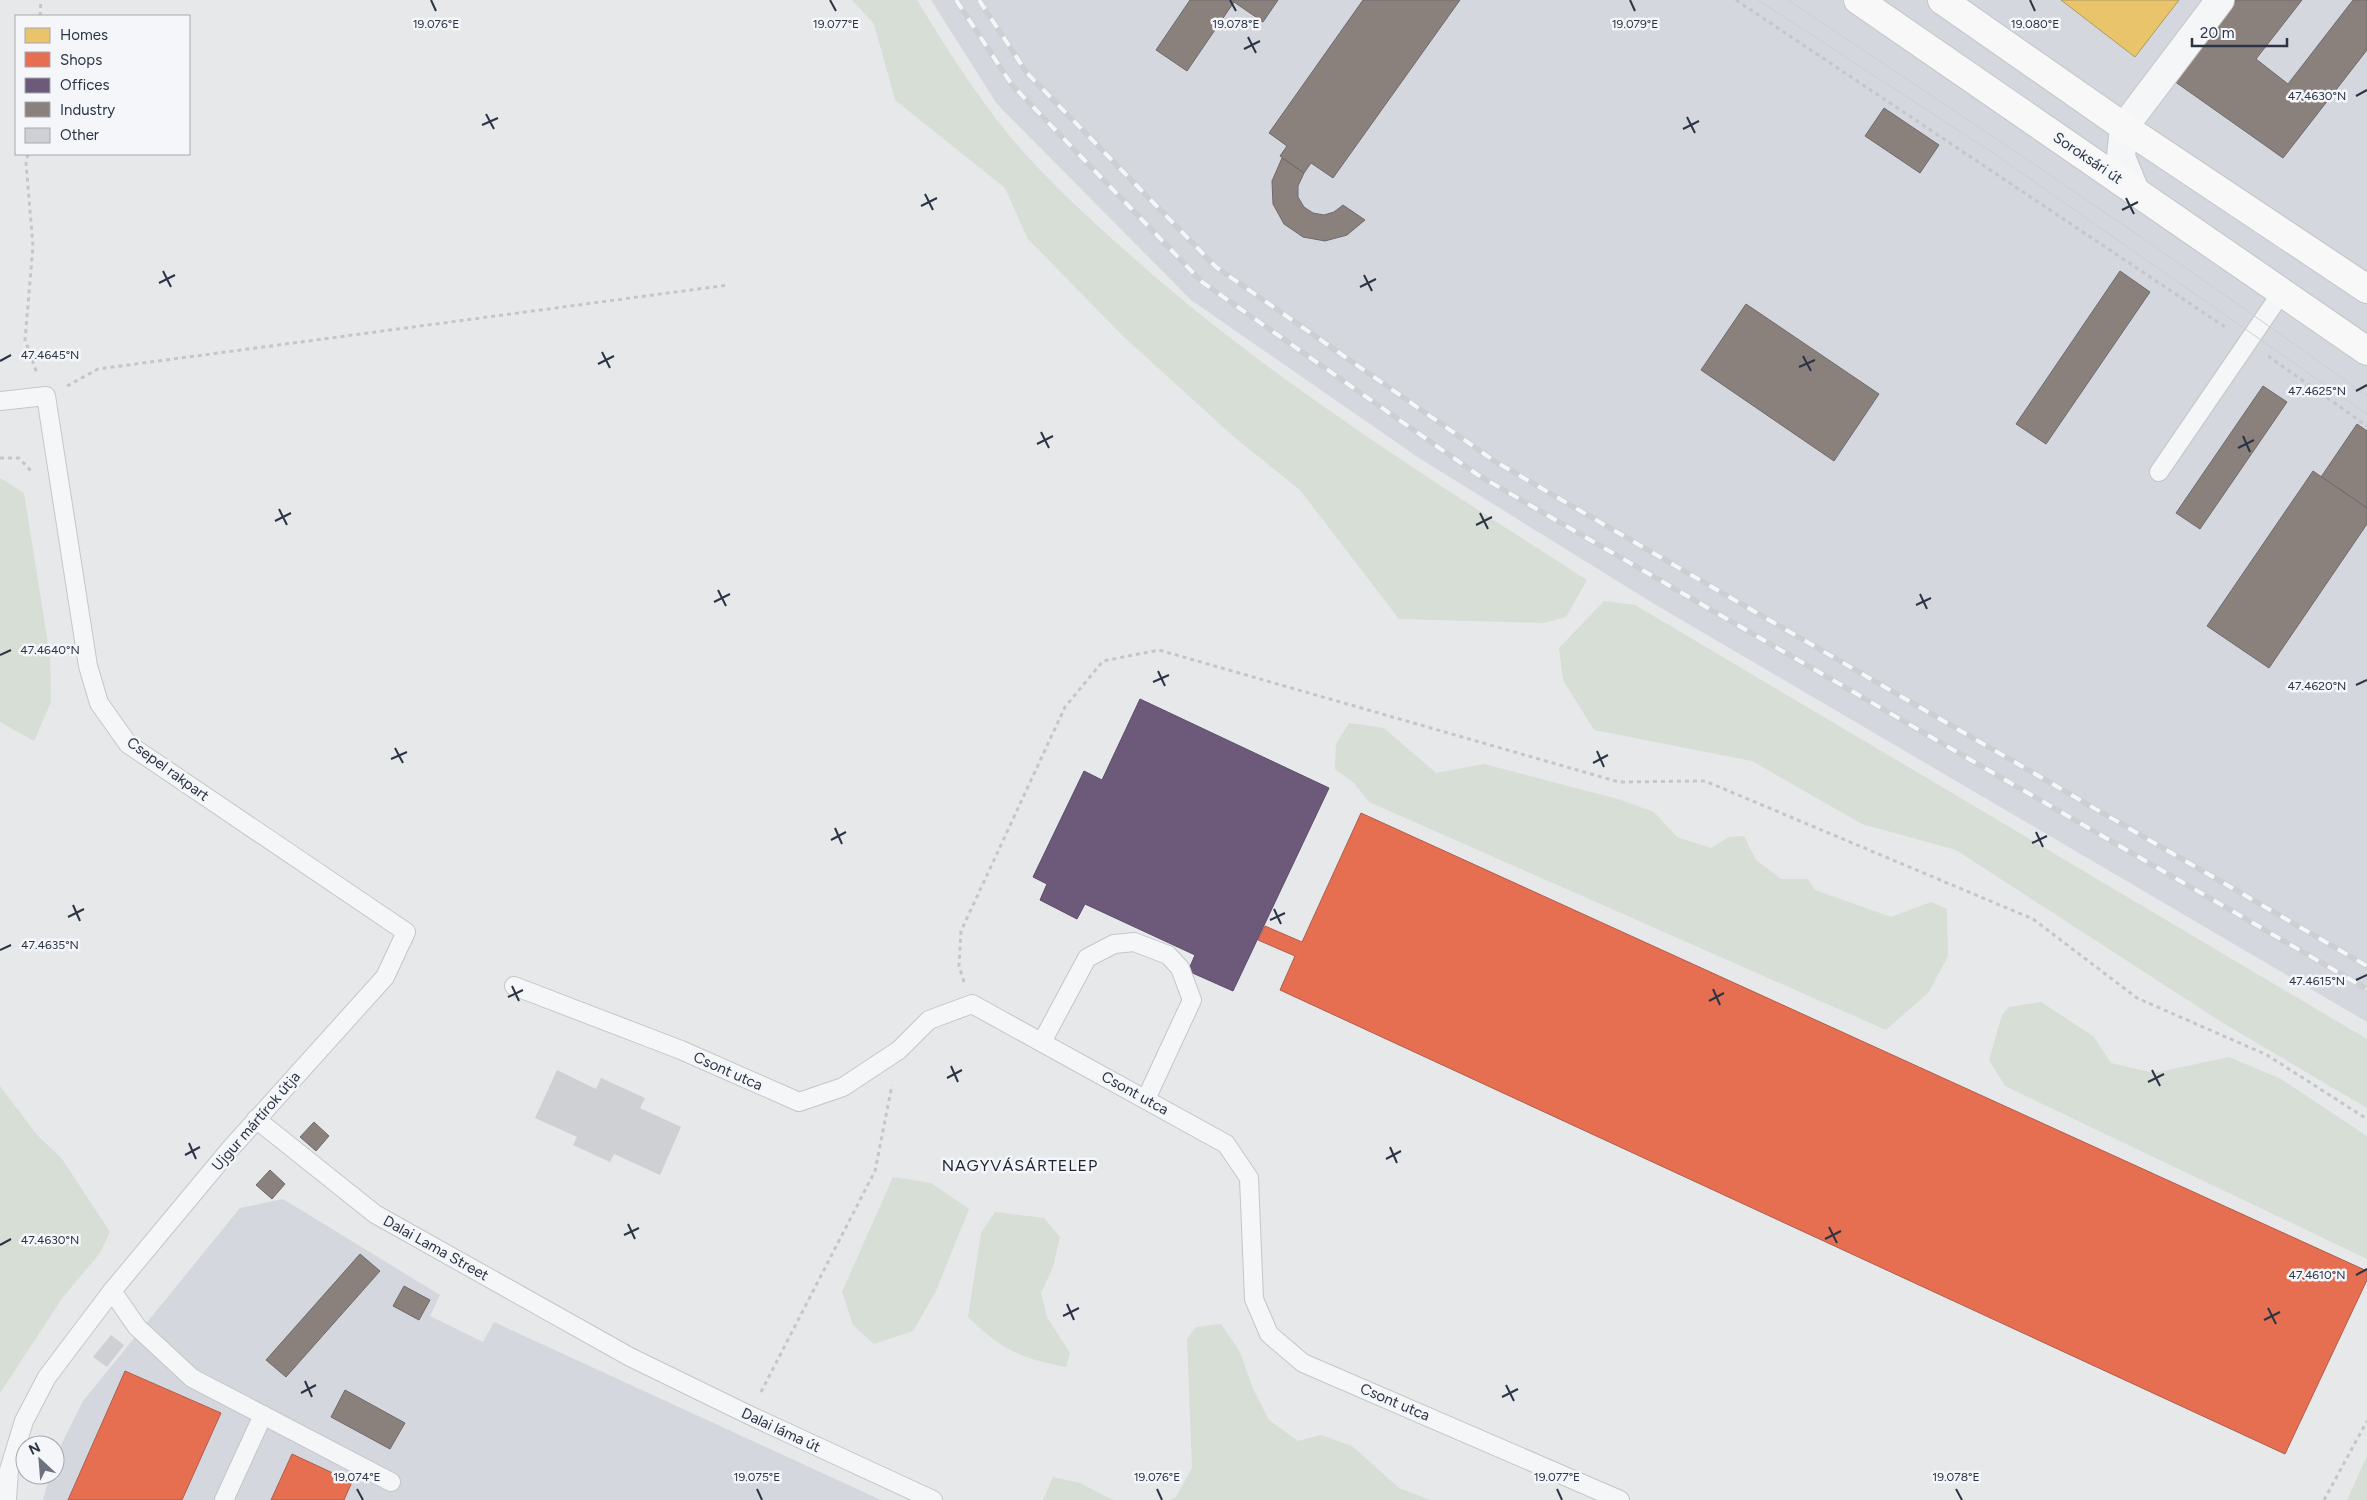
<svg xmlns="http://www.w3.org/2000/svg" width="2367" height="1500" font-family="Figtree,sans-serif">
<rect width="100%" height="100%" fill="#e6e8ea"/>
<g fill="#d4d7dd">
<polygon points="931,0 2367,0 2367,1022 1656,605 1419,458 1191,300 997,104"/>
<polygon points="283,1199 440,1295 430,1316 483,1342 494,1322 881,1500 43,1500 50,1475 55,1475 55,1457 83,1401 240,1208"/>
</g>
<g fill="#d6ded6">
<path d="M 852,0 L 917,0 C 945,46 974,92 1008,134 C 1041,174 1081,211 1119,245 C 1262,375 1426,476 1587,580 L 1566,617 L 1543,623 L 1399,619 L 1300,490 L 1234,437 L 1124,337 L 1028,239 L 1005,188 L 895,100 L 874,24 Z"/>
<polygon points="0,478 24,493 50,656 51,702 34,741 0,722"/>
<polygon points="1604,601 1635,605 2367,1039 2367,1108 2223,1023 1956,850 1862,824 1752,761 1594,730 1563,680 1559,648"/>
<polygon points="1349,723 1384,728 1436,773 1484,764 1618,799 1654,812 1677,837 1711,848 1729,837 1744,836 1756,860 1781,879 1808,879 1815,890 1891,917 1931,902 1947,909 1948,956 1929,992 1886,1030 1369,802 1354,783 1335,769 1336,744"/>
<polygon points="2041,1002 2093,1036 2111,1063 2154,1073 2229,1057 2281,1079 2367,1136 2367,1259 2005,1086 1989,1060 2002,1015 2009,1007"/>
<polygon points="0,1086 37,1135 62,1159 110,1232 100,1253 63,1297 0,1393"/>
<polygon points="893,1177 931,1183 969,1209 936,1291 913,1331 874,1344 853,1325 842,1292"/>
<path d="M 995,1212 L 1044,1218 L 1060,1237 L 1053,1267 L 1041,1293 L 1047,1317 L 1070,1353 L 1066,1367 C 1020,1358 1002,1350 968,1317 L 981,1233 Z"/>
<polygon points="1221,1324 1240,1352 1253,1389 1269,1420 1298,1441 1321,1435 1352,1446 1399,1488 1430,1500 1170,1500 1176,1497 1192,1468 1187,1339 1196,1327"/>
<polygon points="2367,1456 2367,1500 2347,1500"/>
<polygon points="1053,1477 1080,1483 1113,1500 1043,1500"/>
</g>
<polygon fill="#e9c46a" stroke="#b0995f" points="2061,0 2179,0 2135,57"/>
<g fill="#e76f51" stroke="#af5d4d">
<polygon points="1361,813 2367,1271 2367,1280 2285,1454 1280,990 1295,956 1258,940 1265,926 1302,942"/>
<polygon points="125,1371 221,1413 182,1500 68,1500"/>
<polygon points="292,1454 352,1482 344,1500 271,1500"/>
</g>
<polygon fill="#6d597a" stroke="#594e6a" points="1140,699 1329,788 1233,991 1188,971 1195,955 1085,904 1077,919 1040,900 1047,884 1033,877 1084,771 1102,780"/>
<g fill="#8a817c" stroke="#6e6a6c">
<polygon points="1190,0 1278,0 1263,22 1234,2 1187,71 1156,50"/>
<polygon points="1363,0 1460,0 1333,178 1311,163 1304,173 1280,156 1287,146 1269,133"/>
<polygon points="2236,0 2302,0 2256,59 2288,84 2353,0 2367,0 2367,50 2283,158 2174,81"/>
<polygon points="1884,108 1939,145 1920,173 1865,136"/>
<polygon points="1282,158 1304,173 1298,186 1298,197 1304,207 1313,213 1324,215 1334,212 1343,205 1365,220 1347,235 1325,241 1303,237 1284,224 1273,204 1272,181"/>
<polygon points="2120,271 2150,292 2046,444 2016,424"/>
<polygon points="1746,304 1879,394 1834,461 1701,370"/>
<polygon points="2263,386 2287,402 2200,529 2176,513"/>
<polygon points="2357,424 2367,431 2367,508 2321,477"/>
<polygon points="2313,471 2367,508 2367,524 2269,668 2207,626"/>
<polygon points="314,1122 329,1136 316,1151 300,1137"/>
<polygon points="270,1170 285,1184 272,1199 256,1185"/>
<polygon points="360,1254 380,1271 286,1377 266,1360"/>
<polygon points="404,1286 430,1300 419,1320 393,1306"/>
<polygon points="345,1390 405,1423 390,1449 331,1417"/>
</g>
<g fill="#ced0d3">
<polygon points="557,1070 596,1089 601,1078 645,1098 640,1108 681,1127 660,1175 614,1154 610,1162 573,1145 577,1137 535,1118"/>
<polygon points="111,1335 124,1345 107,1367 93,1357"/>
</g>
<g fill="none" stroke-linecap="round" stroke-linejoin="round">
<defs>
<g id="lane">
<polyline points="0,401 46,396 88,666 99,703 128,744 406,932 385,977 231,1148 112,1291 47,1377 24,1421 9,1470 7,1500"/>
<polyline points="2159,472 2282,292"/>
<polyline points="514,986 681,1050 799,1102 843,1087 899,1050 929,1020 972,1004 1226,1144 1249,1178 1254,1299 1269,1334 1303,1363 1620,1500"/>
<polyline points="1042,1042 1087,958 1114,944 1134,942 1168,955 1180,968 1192,1000 1146,1099"/>
<polyline points="256,1119 375,1214 630,1357 749,1415 933,1500"/>
<polyline points="112,1291 137,1327 192,1378 391,1482"/>
<polyline points="224,1500 263,1415"/>
</g>
<polyline id="street" points="2135,191 2121,157 2124,127 2220,0"/>
<g id="primary">
<polyline points="1858,0 2367,351"/>
<polyline points="1942,0 2124,127 2367,289"/>
</g>
</defs>
<use href="#lane" stroke="#c4c6c8" stroke-width="20"/>
<use href="#street" stroke="#c4c6c8" stroke-width="30"/>
<use href="#primary" stroke="#c2c5c8" stroke-width="30"/>
<g stroke="#c5c6ca" stroke-width="3" stroke-dasharray="4 4" stroke-linecap="butt">
<polyline points="1736,0 2228,329"/>
<polyline points="40,16 41,0"/>
<polyline points="28,154 26,163 33,246 25,340 37,373"/>
<polyline points="2268,356 2367,426"/>
<polyline points="67,386 98,369 728,285"/>
<polyline points="0,458 19,458 31,471"/>
<polyline points="964,982 959,966 961,931 1065,707 1103,661 1159,650 1619,782 1705,781 2033,919 2137,998 2267,1055 2367,1119"/>
<polyline points="761,1392 875,1171 892,1085"/>
<polyline points="2324,1500 2367,1421"/>
</g>
<use href="#lane" stroke="#f5f6f7" stroke-width="18"/>
<use href="#street" stroke="#f5f6f7" stroke-width="28"/>
<use href="#primary" stroke="#f8f8f8" stroke-width="28"/>
<g stroke="#cecfd2" stroke-width="1">
<polyline points="1758,0 1993,153 2367,414"/>
<path d="M 1788,0 C 1983,129 2177,259 2367,396"/>
</g>
<defs>
<g id="rail">
<polyline points="956,0 1012,85 1202,282 1478,475 2367,989"/>
<polyline points="979,0 1027,73 1216,267 1496,462 2367,966"/>
</g>
</defs>
<use href="#rail" stroke="#cecfd2" stroke-width="5.5"/>
<use href="#rail" stroke="#f4f6f9" stroke-width="4" stroke-dasharray="11" stroke-linecap="butt"/>
</g>
<path fill="none" stroke="#2b3445" stroke-width="2" d="M 431,0 L 436,11M 830,0 L 836,11M 1230,0 L 1236,11M 1630,0 L 1635,11M 2030,0 L 2035,11M 1248,37 L 1256,53M 1244,49 L 1260,41M 2356,96 L 2367,90M 486,114 L 494,129M 1687,117 L 1695,133M 482,125 L 498,118M 1683,129 L 1699,121M 925,194 L 933,210M 2126,198 L 2134,214M 921,206 L 937,198M 2122,210 L 2138,202M 163,271 L 171,287M 1364,275 L 1372,291M 159,283 L 175,275M 1360,287 L 1376,279M 602,352 L 610,368M 1803,356 L 1811,371M 0,361 L 11,355M 598,364 L 614,356M 1799,367 L 1815,360M 2356,391 L 2367,385M 1041,432 L 1049,448M 2243,436 L 2250,452M 1037,444 L 1053,436M 2238,448 L 2254,440M 279,509 L 287,525M 1480,513 L 1488,529M 275,521 L 291,513M 1476,525 L 1492,517M 718,590 L 726,606M 1920,594 L 1927,609M 714,602 L 730,594M 1916,605 L 1931,598M 0,655 L 11,650M 1158,671 L 1165,686M 1153,682 L 1169,675M 2356,685 L 2367,680M 395,748 L 403,763M 1597,751 L 1604,767M 391,759 L 407,752M 1593,763 L 1608,755M 835,828 L 842,844M 2036,832 L 2043,847M 831,840 L 846,832M 2032,843 L 2047,836M 73,905 L 80,921M 1274,909 L 1281,924M 68,917 L 84,909M 1270,920 L 1285,913M 0,950 L 11,945M 2356,980 L 2367,975M 512,986 L 519,1001M 1713,989 L 1720,1005M 508,997 L 523,990M 1709,1001 L 1724,993M 951,1066 L 958,1082M 2152,1070 L 2160,1086M 947,1078 L 962,1070M 2148,1082 L 2164,1074M 189,1143 L 196,1159M 1390,1147 L 1397,1163M 185,1155 L 200,1147M 1386,1159 L 1401,1151M 628,1224 L 635,1239M 1829,1227 L 1837,1243M 624,1235 L 639,1228M 1825,1239 L 1841,1231M 0,1245 L 11,1239M 2356,1275 L 2367,1269M 1067,1304 L 1074,1320M 2268,1308 L 2276,1324M 1063,1316 L 1079,1308M 2264,1320 L 2280,1312M 305,1381 L 312,1397M 1506,1385 L 1514,1401M 301,1393 L 316,1385M 1502,1397 L 1518,1389M 357,1489 L 363,1500M 757,1489 L 762,1500M 1157,1489 L 1162,1500M 1557,1489 L 1562,1500M 1956,1489 L 1962,1500"/>
<g text-anchor="middle" dominant-baseline="central" stroke-width="5" stroke-linejoin="round" paint-order="stroke">
<g font-size="15" fill="#2b3445" stroke="#f4f6f9">
<text transform="translate(2088 158) rotate(34)">Soroksári út</text>
<text transform="translate(168 769) rotate(36)">Csepel rakpart</text>
<text transform="translate(728 1071) rotate(24)">Csont utca</text>
<text transform="translate(1135 1093) rotate(29)">Csont utca</text>
<text transform="translate(256 1121) rotate(-49)">Ujgur mártírok útja</text>
<text transform="translate(436 1248) rotate(29)">Dalai Lama Street</text>
<text transform="translate(1395 1402) rotate(23)">Csont utca</text>
<text transform="translate(781 1430) rotate(25)">Dalai láma út</text>
</g>
<g font-size="16" letter-spacing="1" fill="#1d2536" stroke="#f4f6f9">
<text x="1020" y="1165">NAGYVÁSÁRTELEP</text>
</g>
</g>
<g font-size="12" text-anchor="middle" fill="#2b3445" stroke="#f4f6f9" stroke-width="5" stroke-linejoin="round" paint-order="stroke">
<text x="436" y="28">19.076°E</text>
<text x="836" y="28">19.077°E</text>
<text x="1236" y="28">19.078°E</text>
<text x="1635" y="28">19.079°E</text>
<text x="2035" y="28">19.080°E</text>
<text x="2317" y="100">47.4630°N</text>
<text x="50" y="359">47.4645°N</text>
<text x="2317" y="395">47.4625°N</text>
<text x="50" y="654">47.4640°N</text>
<text x="2317" y="690">47.4620°N</text>
<text x="50" y="949">47.4635°N</text>
<text x="2317" y="985">47.4615°N</text>
<text x="50" y="1244">47.4630°N</text>
<text x="2317" y="1279">47.4610°N</text>
<text x="357" y="1481">19.074°E</text>
<text x="757" y="1481">19.075°E</text>
<text x="1157" y="1481">19.076°E</text>
<text x="1557" y="1481">19.077°E</text>
<text x="1956" y="1481">19.078°E</text>
</g>
<rect x="15" y="15" width="175" height="140" fill="#f4f6f9" stroke="#a4a8b1"/>
<rect x="25" y="28" width="25" height="15" fill="#e9c46a" stroke="#a4a8b1"/>
<text x="60" y="40" font-size="15" fill="#2b3445">Homes</text>
<rect x="25" y="52" width="25" height="15" fill="#e76f51" stroke="#a4a8b1"/>
<text x="60" y="65" font-size="15" fill="#2b3445">Shops</text>
<rect x="25" y="78" width="25" height="15" fill="#6d597a" stroke="#a4a8b1"/>
<text x="60" y="90" font-size="15" fill="#2b3445">Offices</text>
<rect x="25" y="102" width="25" height="15" fill="#8a817c" stroke="#a4a8b1"/>
<text x="60" y="115" font-size="15" fill="#2b3445">Industry</text>
<rect x="25" y="128" width="25" height="15" fill="#ced0d3" stroke="#a4a8b1"/>
<text x="60" y="140" font-size="15" fill="#2b3445">Other</text>
<g transform="translate(40 1460) rotate(334)"><circle r="24" fill="#f4f6f9" stroke="#a4a8b1"/>
<path d="M0-4L9 19L0 12L-9 19Z" fill="#6c737f"/>
<text y="-8" font-size="14" font-weight="bold" text-anchor="middle" fill="#2b3445">N</text>
</g>
<path d="M2192 38v8h95v-8" fill="none" stroke="#2b3445" stroke-width="2.5"/>
<text x="2200" y="38" font-size="15" fill="#2b3445" stroke="#f4f6f9" stroke-width="4" paint-order="stroke">20 m</text>
</svg>
